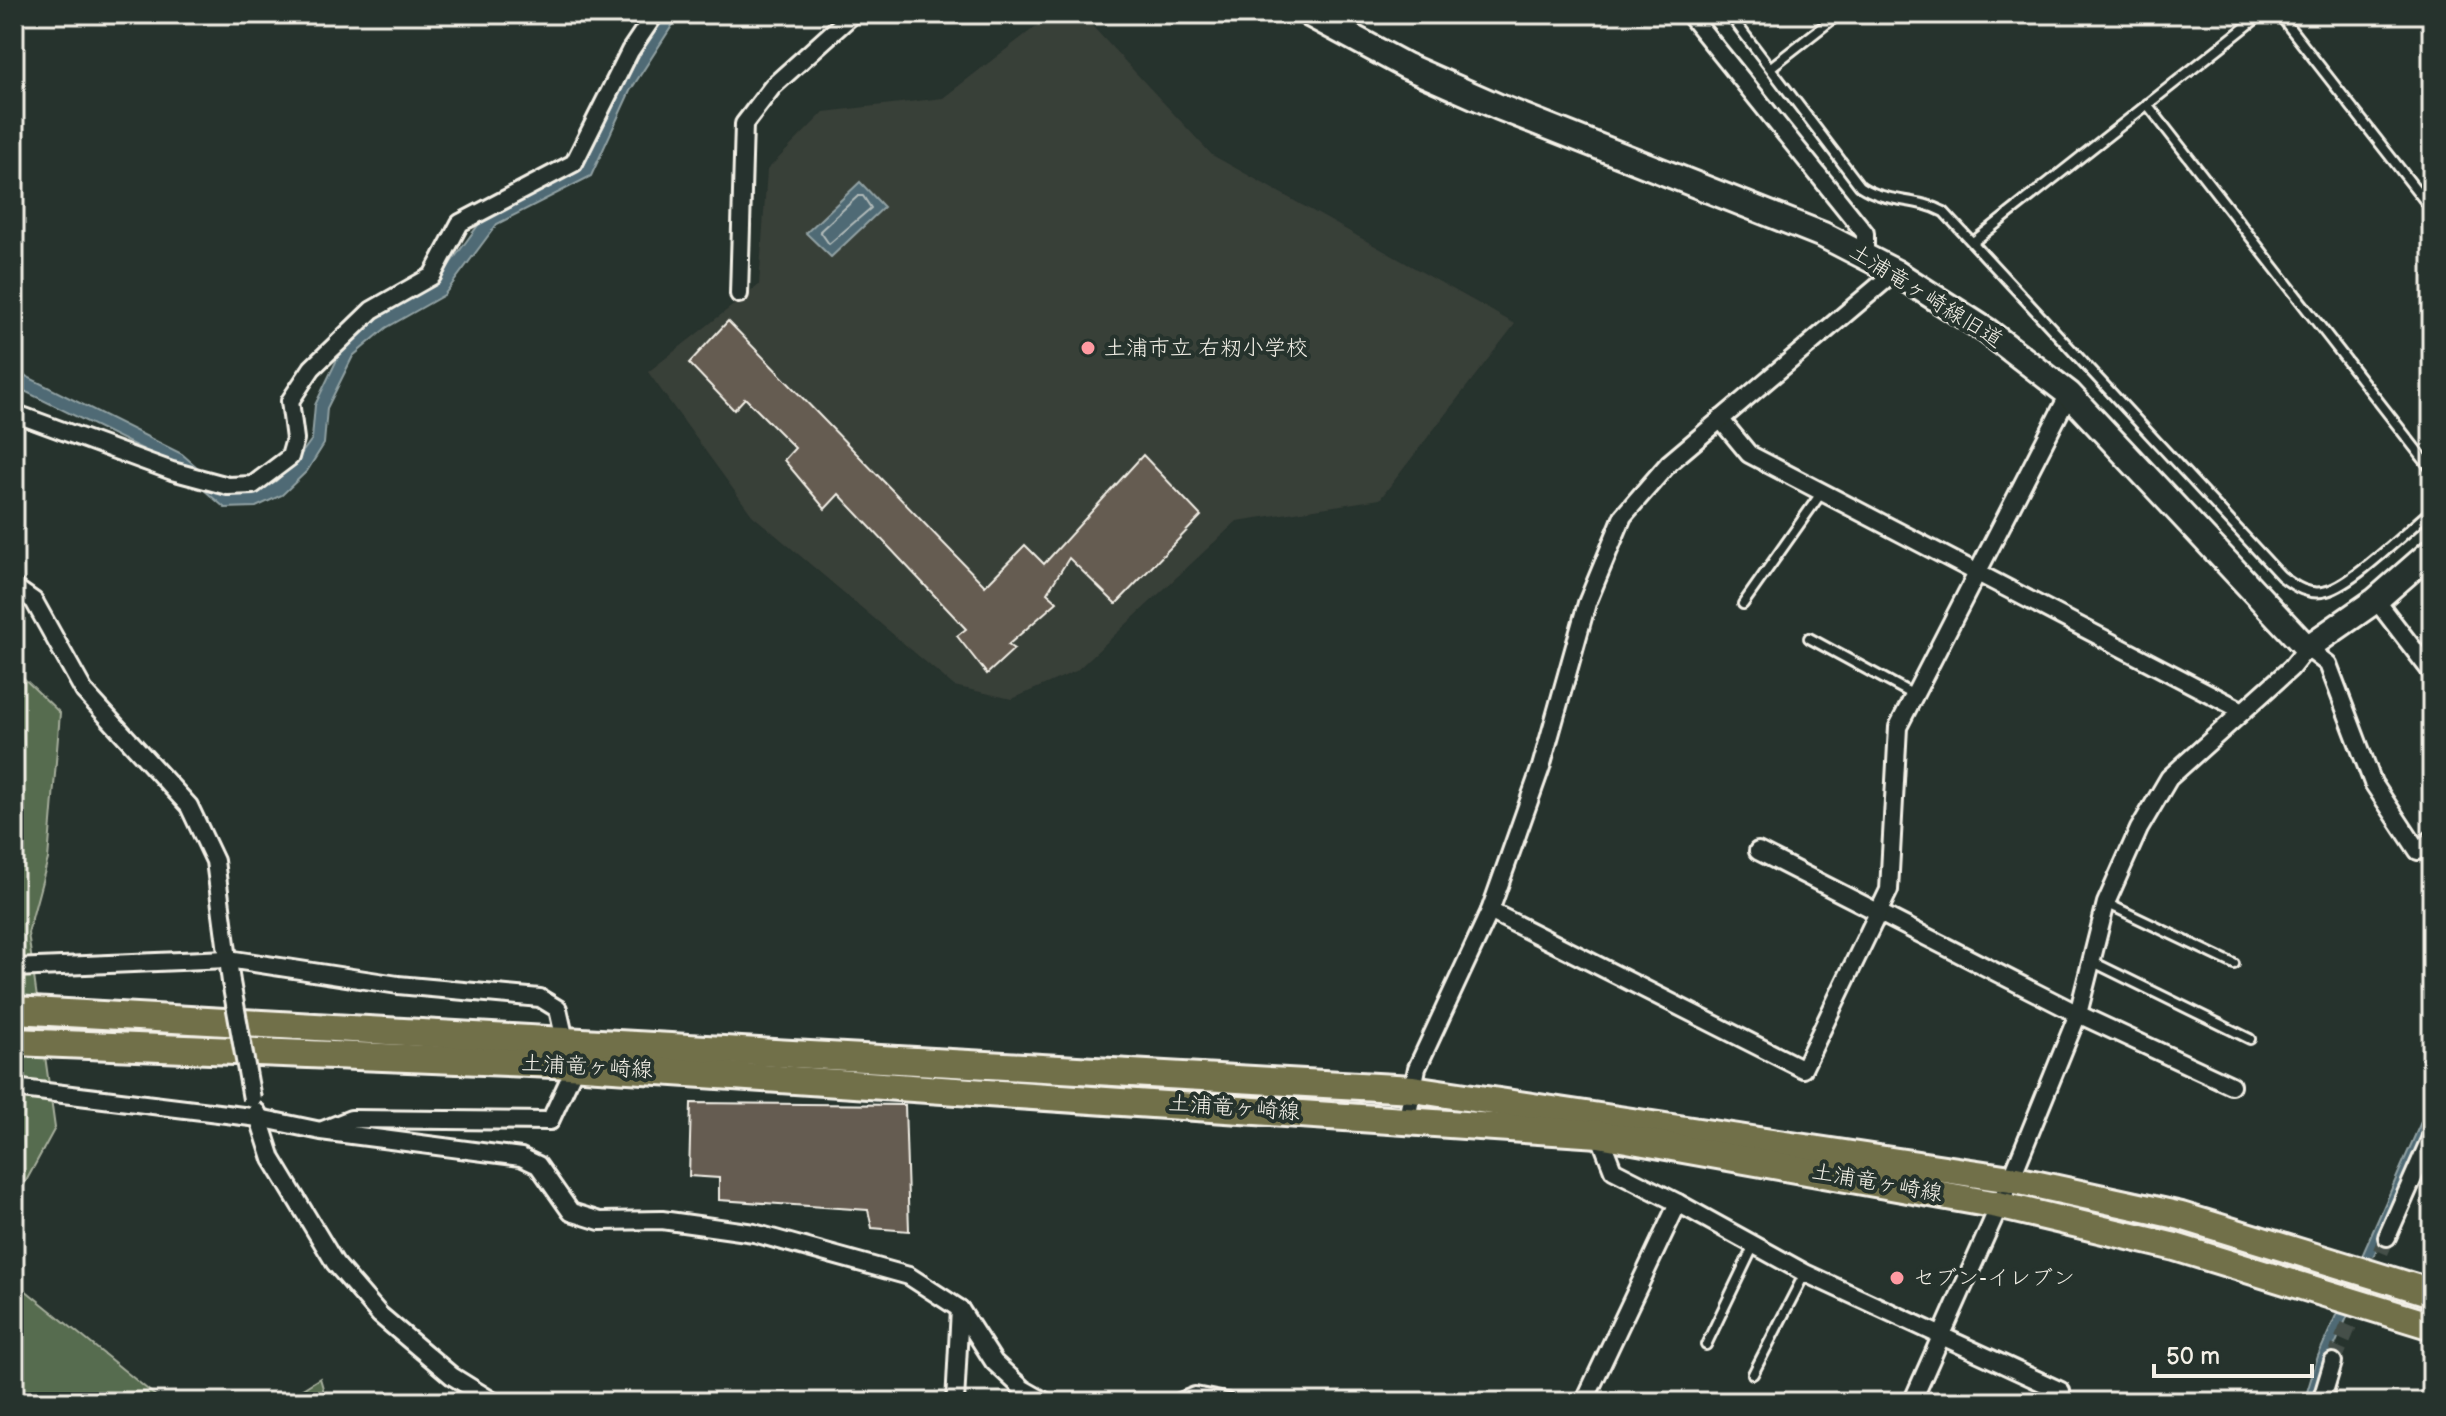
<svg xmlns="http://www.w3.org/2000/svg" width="2446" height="1416" font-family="'Balsamiq Sans','Klee One',sans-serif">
<rect width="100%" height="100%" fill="#26332d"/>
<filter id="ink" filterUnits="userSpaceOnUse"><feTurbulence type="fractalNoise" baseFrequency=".0125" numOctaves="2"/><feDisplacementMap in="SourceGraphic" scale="16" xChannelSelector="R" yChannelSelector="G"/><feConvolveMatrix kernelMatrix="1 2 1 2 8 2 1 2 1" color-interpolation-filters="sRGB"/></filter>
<g filter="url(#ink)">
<polygon fill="#393f38" points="1052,14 1081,14 1212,155 1515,324 1380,499 1237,521 1076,671 1012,699 954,686 752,515 648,372 759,285 767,170 824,112 943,98"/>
<g fill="#576c50" stroke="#a6ae9c" stroke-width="2">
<polygon points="14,669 60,713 48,859 28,933 55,1128 14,1203"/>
<polygon points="14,1281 163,1402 14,1402"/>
<polygon points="320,1378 327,1402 282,1402"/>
</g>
<g fill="#4f6b75" stroke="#91a1a3" stroke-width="2">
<polygon points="664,14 686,14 672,26 630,91 591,176 497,224 444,295 386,328 353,356 327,408 324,444 307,471 282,495 256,507 225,508 175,465 14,386 14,370 182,454 228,494 255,492 276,481 296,461 312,439 315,405 344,345 376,316 436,283 487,213 580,167 617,85"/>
<polygon points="860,182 884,207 831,257 806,233"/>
<polygon points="2432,1097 2432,1122 2328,1361 2315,1402 2304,1402 2318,1356"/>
</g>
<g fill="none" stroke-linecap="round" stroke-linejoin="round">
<polygon stroke="#b2bbba" stroke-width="2" points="858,196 863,196 871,208 829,244 820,231"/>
</g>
<g fill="#655b51" stroke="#f4f1e8" stroke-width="2">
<polygon points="728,321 985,586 1025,545 1044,564 1143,455 1201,516 1116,604 1069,558 1047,593 1057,602 1008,645 1014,649 987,674 957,636 966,629 839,494 825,509 784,460 795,448 745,398 734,410 689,363"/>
<polygon points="691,1103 905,1105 909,1231 872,1228 868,1210 719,1200 719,1178 689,1176"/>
</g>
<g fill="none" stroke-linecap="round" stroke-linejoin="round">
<polyline stroke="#455049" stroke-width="16" stroke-dasharray="16 8" stroke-linecap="butt" points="2333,1362 2387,1237"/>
<defs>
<g id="lane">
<path d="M 1729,14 L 1860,186 C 1887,204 1916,197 1944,212 L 2281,576 C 2295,587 2309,596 2327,591 C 2355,583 2407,530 2432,510"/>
<polyline points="2044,14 2045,14"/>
<polyline points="2279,14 2432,210"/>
<polyline points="1771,67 1839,14"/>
<polyline points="2147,104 2432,470"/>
<polyline points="1973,242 2262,14"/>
<polyline points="1743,604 1822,492"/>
<polyline points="1809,638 1914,695"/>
<polyline points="2106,903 2234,964"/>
<polyline points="2091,961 2250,1039"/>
<polyline points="1706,1345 1754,1245"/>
<polyline points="1753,1374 1805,1273"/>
</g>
<g id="street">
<polyline points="1689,14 1865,233 1865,254"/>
<polyline points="739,294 744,124 773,86 853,14"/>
<polyline points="14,413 172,471 228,486 253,485 290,457 295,439 290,401 312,368 372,310 432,276 460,223 574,163 630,51 655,14"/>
<polyline points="1720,419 1749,454 2243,711"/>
<polyline points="14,587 34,601 84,691 189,806 215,861 231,982"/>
<polyline points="2376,600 2432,673"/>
<polyline points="1758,851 2078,1014 2231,1085"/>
<polyline points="1490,911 1803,1069 1889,890 1898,727 2069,394"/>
<polyline points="14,968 228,959 398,985 540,998 558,1009 565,1040"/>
<polyline points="14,1088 259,1118 321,1131 521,1157 538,1165 571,1212 600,1221 662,1220 754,1233 909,1276 960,1309 994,1362 1023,1389 1046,1402"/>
<polyline points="257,1112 272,1159 335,1263 380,1315 452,1376 494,1402"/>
<polyline points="1407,1119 1417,1068 1490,911 1541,767 1587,603 1623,516 1669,463 1895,272"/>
<polyline points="323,1130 351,1119 550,1121 576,1065"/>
<polyline points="1599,1134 1613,1170 1678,1203"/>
<polyline points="2387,1237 2432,1135"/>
<polyline points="955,1402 960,1309"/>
<polyline points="1180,1402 1195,1396 1226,1402"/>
<polyline points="1584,1402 1678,1203 1805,1273 2061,1391 2056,1402"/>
<polyline points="1912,1402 2011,1179 2078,1014 2106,903 2139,829 2169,778 2291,668 2307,648 2328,664 2373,783 2418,851 2432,839"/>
<polyline points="2321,1402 2333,1362"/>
</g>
<polyline id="secondary" points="1309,14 1406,66 1499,107 1823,235 1895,272 1987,331 2069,394 2307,648 2376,600 2432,551"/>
<g id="primary">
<polyline points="14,1010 1413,1089 2011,1179 2181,1216 2432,1293"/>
<polyline points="14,1042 554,1064 1599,1134 1998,1205 2175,1247 2432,1326"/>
</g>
</defs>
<use href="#lane" stroke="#f4f1e8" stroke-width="14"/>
<use href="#street" stroke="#f4f1e8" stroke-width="22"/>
<use href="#secondary" stroke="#f4f1e8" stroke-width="30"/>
<use href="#primary" stroke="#f4f1e8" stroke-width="32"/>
<use href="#lane" stroke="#26332d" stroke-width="8"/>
<use href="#street" stroke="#26332d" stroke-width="16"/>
<use href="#secondary" stroke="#26332d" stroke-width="24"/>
<use href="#primary" stroke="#716f4a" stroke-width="26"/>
<defs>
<polyline id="street-bridge" points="231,982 252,1099"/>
</defs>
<use href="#street-bridge" stroke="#f4f1e8" stroke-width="22" stroke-linecap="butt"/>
<use href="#street-bridge" stroke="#26332d" stroke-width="16"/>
</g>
</g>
<g fill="#ff9aa2" stroke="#26332d" stroke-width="3">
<circle cx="1088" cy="348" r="8"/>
<circle cx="1897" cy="1278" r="8"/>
</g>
<g text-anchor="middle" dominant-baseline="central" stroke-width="8" stroke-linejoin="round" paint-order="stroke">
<g font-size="22" fill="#f4f1e8" stroke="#26332d">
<text transform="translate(1926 296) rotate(32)">土浦竜ヶ崎線旧道</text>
<text transform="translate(587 1067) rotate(3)">土浦竜ヶ崎線</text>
<text transform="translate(1234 1108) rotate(4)">土浦竜ヶ崎線</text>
<text transform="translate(1877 1183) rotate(10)">土浦竜ヶ崎線</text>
</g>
<g font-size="22" fill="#f4f1e8" stroke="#26332d" text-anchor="start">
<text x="1104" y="348">土浦市立 右籾小学校</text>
<text x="1913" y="1278">セブン-イレブン</text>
</g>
</g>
<rect width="2446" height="1416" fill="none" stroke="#26332d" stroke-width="48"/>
<rect x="24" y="24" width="2398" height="1368" fill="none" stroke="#f4f1e8" stroke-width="3" filter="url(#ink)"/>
<path d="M2154 1364v12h158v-12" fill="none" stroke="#f4f1e8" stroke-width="4"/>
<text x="2166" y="1364" font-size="24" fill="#f4f1e8" stroke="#26332d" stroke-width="6" paint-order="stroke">50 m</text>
</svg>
